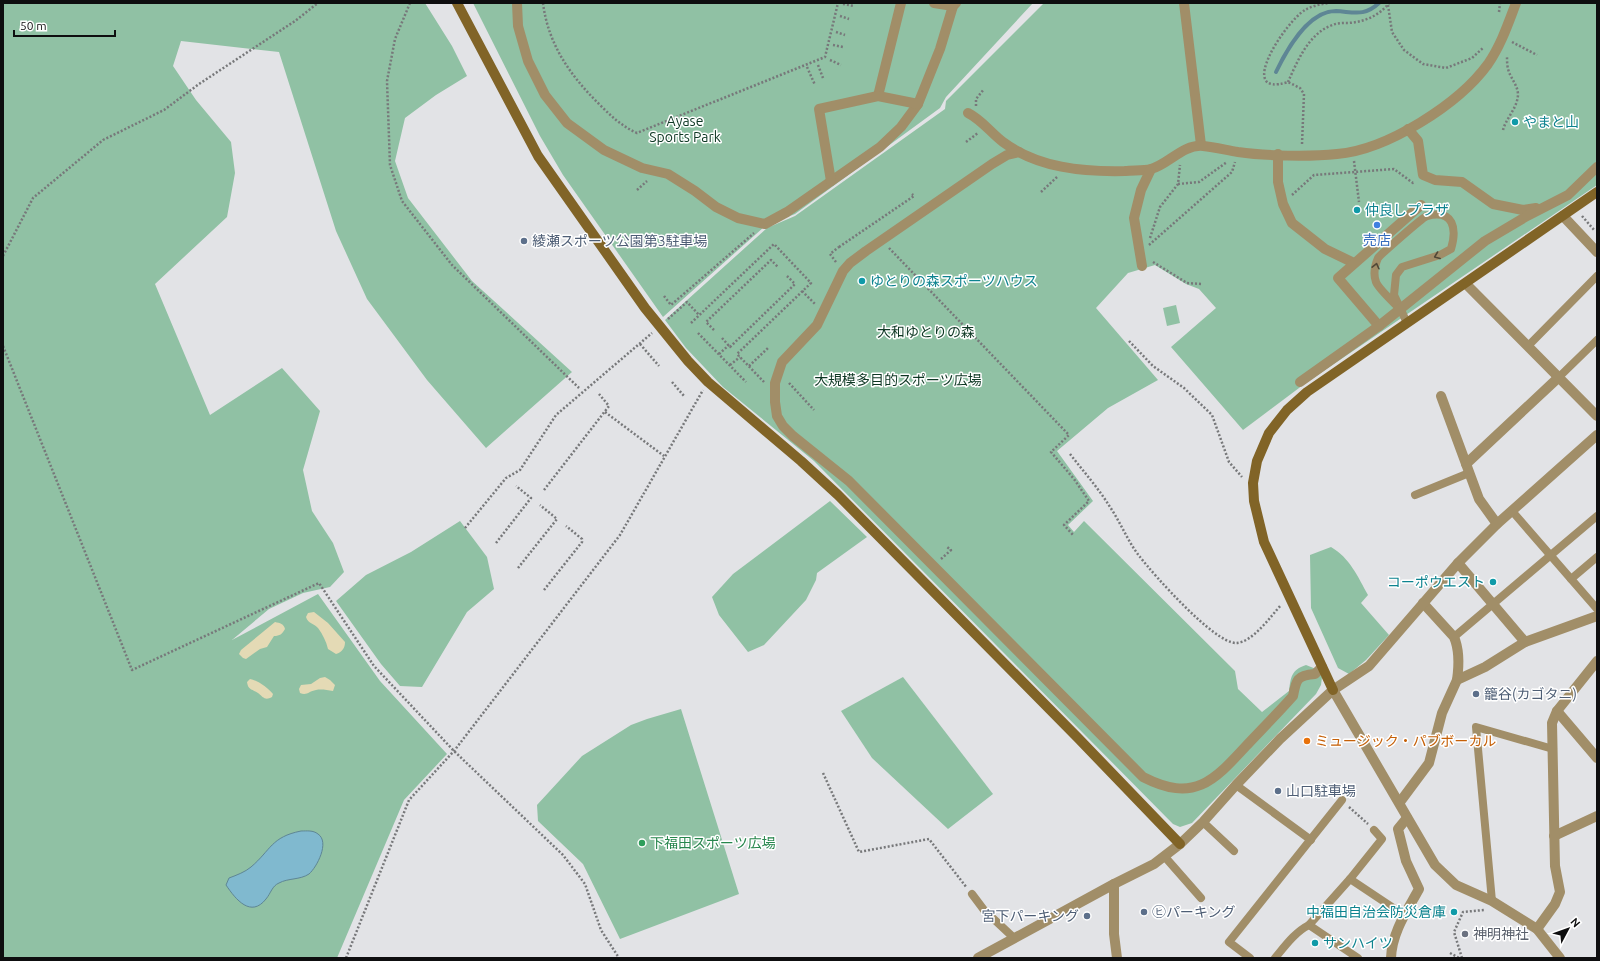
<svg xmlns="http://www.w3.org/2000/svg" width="1600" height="961" font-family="Ubuntu,'Noto Sans JP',sans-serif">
<rect width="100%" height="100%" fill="#e2e3e6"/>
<g fill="#90c1a4">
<polygon points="3,3 425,3 452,46 467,76 436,95 405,118 395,161 408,198 472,281 572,372 486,448 427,380 367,299 336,231 279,52 181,41 173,66 196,100 231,142 235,173 227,217 155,284 210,415 282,368 320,411 303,470 312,511 333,543 344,572 330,587 303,593 269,609 232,640 318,594 380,681 447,754 404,800 337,958 3,958"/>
<polygon points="473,3 1033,3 946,97 940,108 795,214 765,226 663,317 563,175 540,136"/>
<path d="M 1044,3 L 1597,3 L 1597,185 L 1303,385 L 1243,430 L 1171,347 L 1216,308 L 1199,289 L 1186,284 L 1155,265 L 1128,273 L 1096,308 L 1158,380 L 1108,408 L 1057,451 L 1093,501 L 1068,525 L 1074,532 L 1084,521 L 1235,671 L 1238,689 L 1262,712 L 1289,691 C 1291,677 1291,670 1306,665 L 1316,669 L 1322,677 L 1321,685 L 1316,694 L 1192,823 L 1180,827 L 1173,824 L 814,461 L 723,387 L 686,348 L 665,320 L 767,228 L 795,216 L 945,109 L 946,101 Z"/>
<polygon points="1176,305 1180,323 1167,326 1163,308"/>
<polygon points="830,501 867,537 817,573 816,580 806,600 764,645 748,652 719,615 712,597 733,574"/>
<polygon points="460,521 487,557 494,589 467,612 422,687 400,686 381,664 336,601 366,575 411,552"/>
<path d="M 1331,547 C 1350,558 1358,577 1368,595 L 1361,603 L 1389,635 L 1366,660 L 1349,674 L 1338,668 L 1311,608 L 1310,555 Z"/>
<polygon points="903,677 993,794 948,829 872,758 841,711"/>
<polygon points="681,709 739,894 620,939 583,864 538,821 537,805 582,756 631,725 647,719"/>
</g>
<g fill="#e4dab5">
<path d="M 314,612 L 328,623 L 345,642 C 345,648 342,652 336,654 L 328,649 C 326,641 323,635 318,628 C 314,623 308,624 306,617 L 308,613 Z"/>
<path d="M 275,622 C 280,623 284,624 285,629 C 282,634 280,636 274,636 L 267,647 L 260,649 L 246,659 L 243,658 L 239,654 L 241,650 Z"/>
<path d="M 325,677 L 330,680 L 335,685 L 333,691 C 327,690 321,689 316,690 C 309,691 307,696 300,693 L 299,689 L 301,685 L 311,684 L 320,678 Z"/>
<path d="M 250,679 C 257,680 268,688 273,694 L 272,697 C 265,701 263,697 258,693 C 252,689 248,690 247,682 Z"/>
</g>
<path fill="#80b9cf" stroke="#5e8695" d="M 301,831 C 307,831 313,830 318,834 C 330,842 317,867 309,874 C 300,880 288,878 279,883 C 272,886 271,893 266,899 C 251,918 236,900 226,885 L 229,878 C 237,875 245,872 251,867 C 271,850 271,837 301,831 Z"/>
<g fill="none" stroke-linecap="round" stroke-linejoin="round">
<path stroke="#5e8695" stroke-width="4" d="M 1276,72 C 1286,51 1308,11 1336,11 C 1354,12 1364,17 1379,3"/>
<g stroke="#77787a" stroke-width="2.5" stroke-dasharray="2 2" stroke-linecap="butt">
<polyline points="410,3 395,39 387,81 390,165 402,201 452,265 579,388"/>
<path d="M 543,3 C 548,44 570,75 598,103 C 610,115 621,126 637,133 L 825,57 L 838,3"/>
<polyline points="843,4 854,6"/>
<polyline points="1388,5 1392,32 1404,50 1423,64 1446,68 1472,58 1484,47"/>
<polyline points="1499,12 1500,3"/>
<polyline points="840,16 849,19"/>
<polyline points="836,32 845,35"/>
<polyline points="1512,42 1537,55"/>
<polyline points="833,45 843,47"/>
<polyline points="830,60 841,65"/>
<polyline points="818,65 823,78"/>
<polyline points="807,67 815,85"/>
<path d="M 1288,82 C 1297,62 1308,35 1330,26 C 1336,23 1342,23 1348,23 C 1364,22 1379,16 1389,3"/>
<polyline points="976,106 976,99 984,89"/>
<path d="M 1503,130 C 1506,118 1517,109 1518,95 C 1518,86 1512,80 1509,72 C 1507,67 1507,61 1507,56"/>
<polyline points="966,142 978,133"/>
<path d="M 1302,144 L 1304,94 L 1300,88 L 1288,82 C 1234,99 1286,21 1305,10 C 1312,6 1321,4 1329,3"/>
<polyline points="1354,161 1359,202"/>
<polyline points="1178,184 1199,182 1227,162"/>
<polyline points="637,190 647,181"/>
<polyline points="1041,192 1057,177"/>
<polyline points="1292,195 1314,175 1394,169 1413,183 1415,182"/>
<polyline points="1582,216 1595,231"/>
<polyline points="1150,238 1160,207 1178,184 1180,165"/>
<polyline points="1149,245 1232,172 1235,162"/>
<polyline points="839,247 914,196 912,194"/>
<polyline points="889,248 1069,435 1051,452 1074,479 1089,501 1064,525 1074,536"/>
<polyline points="3,256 33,198 103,140 164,110 199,84 295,21 318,3"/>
<polyline points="836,262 830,254 839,247 838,245"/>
<polyline points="1153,262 1187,283 1202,284"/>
<polyline points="802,291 816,305"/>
<polyline points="664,296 671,305 754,233"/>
<polyline points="668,319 687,302 699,315"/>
<polyline points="691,323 774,244 811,283 737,354 764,382"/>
<polyline points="714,330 706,322 771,260 778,267"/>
<polyline points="698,333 746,382"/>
<polyline points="722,338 730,347 795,284 787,276"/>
<polyline points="1129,341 1153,366 1184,388 1212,415 1229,462 1242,477"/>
<polyline points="640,344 659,366"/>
<polyline points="3,346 132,670 319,583 374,666 454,751 563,855 585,884 601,930 619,958"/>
<polyline points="719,354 729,345"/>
<polyline points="730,365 740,357"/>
<polyline points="749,366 768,348"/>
<polyline points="672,382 684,396"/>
<polyline points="789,383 814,410"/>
<polyline points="605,412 664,456"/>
<path d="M 1070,454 C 1084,472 1099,489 1110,507 C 1121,523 1128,542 1140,557 C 1154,575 1214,643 1236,643 C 1252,643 1271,616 1281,605"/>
<polyline points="544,490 609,406 599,394"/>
<polyline points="465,528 506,478 520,470 556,415 652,333"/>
<polyline points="496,543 531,498 516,486"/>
<polyline points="941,559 951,550 947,547"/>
<polyline points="518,568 557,519 540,505"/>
<polyline points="544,590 582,542 582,539 566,526"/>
<polyline points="823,773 859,852 929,839 967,888"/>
<polyline points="1349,807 1368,824"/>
<polyline points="1450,953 1459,958"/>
<polyline points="346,958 409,800 454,751 620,535 703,390"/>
<polyline points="1462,958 1454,932 1463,912 1484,910"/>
</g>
<g stroke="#a18e68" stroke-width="8">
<path d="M 1400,309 C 1395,304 1378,288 1376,282 C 1373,274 1375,265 1378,258 C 1381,254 1423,217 1427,216 C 1454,209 1457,229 1451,249 L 1440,255 L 1402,267 L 1396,275 L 1394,295 L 1407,323"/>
<polyline points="1529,345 1597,276"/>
<polyline points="1559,377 1597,340"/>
<polyline points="1415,495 1469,473"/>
<polyline points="1512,511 1597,609"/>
<polyline points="1571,579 1597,557"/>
<polyline points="1454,637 1597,516"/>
<polyline points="1236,785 1311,840"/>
<polyline points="1203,822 1234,851"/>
<polyline points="1165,857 1201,898"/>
<polyline points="1350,879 1404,915"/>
<polyline points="972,894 984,910 1014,938"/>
<polyline points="1492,901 1476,727 1553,749"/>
<polyline points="1309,925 1350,879 1382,839 1374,830"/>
<polyline points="1250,958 1229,942 1342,800"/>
<path d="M 1275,958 C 1285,946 1295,932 1309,925 L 1358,958"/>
</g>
<g stroke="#a18e68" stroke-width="10">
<polyline points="517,3 518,26 528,61 545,95 567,123 604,150 642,168 668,174 695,191 716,207 738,218 765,224 787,212 880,147 901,127 918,104 940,49 953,6 956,3"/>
<polyline points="934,3 953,6"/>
<polyline points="1184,3 1201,145"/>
<polyline points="878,96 901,3"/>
<path d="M 968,113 C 982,120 991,133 1003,142 C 1038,168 1083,172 1125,171 C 1133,170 1143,171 1151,169 C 1169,164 1183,144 1203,146 C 1214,147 1226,150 1238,152 C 1266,156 1309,157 1337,154 C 1387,150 1459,104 1488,64 C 1501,45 1508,24 1516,3"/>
<polyline points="1408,129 1418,141 1423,175 1435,180 1462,182 1493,204 1523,210 1536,208"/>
<path d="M 1019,152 L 1007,155 L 992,164 L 866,251 L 850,263 L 843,271 L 817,325 L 782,362 L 775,383 L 775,402 L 777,416 L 783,426 L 793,436 L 849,481 L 1143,777 C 1194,803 1213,782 1247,745 C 1262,729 1278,713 1293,696 C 1296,680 1297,675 1315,674 L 1322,667"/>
<polyline points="1278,154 1278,182 1283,204 1292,223 1325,249 1354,263"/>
<polyline points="831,181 819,109 878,96 918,104"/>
<polyline points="1421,205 1338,278 1379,326 1485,241 1527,216 1568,195 1597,167"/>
<polyline points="1563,216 1597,252"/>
<polyline points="1142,266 1134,218 1141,190 1151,169"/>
<polyline points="1466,284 1597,416"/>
<polyline points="1300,382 1379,326"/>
<polyline points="1441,396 1479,499 1497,524"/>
<polyline points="1466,464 1559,377"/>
<polyline points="1458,563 1525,642"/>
<path d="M 1423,603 L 1454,637 C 1460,651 1459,666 1457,680"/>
<polyline points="1333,690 1435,865 1456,885 1492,901 1537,929 1560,958"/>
<polyline points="1557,711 1597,758"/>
<polyline points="1400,802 1429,763 1442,713 1457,680 1485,667 1525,642 1597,616"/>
<polyline points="1554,836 1597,816"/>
<polyline points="1114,884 1114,934 1117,958"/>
<polyline points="1537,929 1555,904 1560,892 1555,866 1552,723 1557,711 1597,661"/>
<polyline points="978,958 1114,884 1154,864 1180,844 1203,822 1236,785 1280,739 1333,690 1369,666 1458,563 1497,524 1597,435"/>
<path d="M 1391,958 C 1392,932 1407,911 1419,889 L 1406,861 L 1398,829 L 1407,818"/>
</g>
<g stroke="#816427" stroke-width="10">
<polyline points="457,3 538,156 645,308 688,361 708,382 801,461 838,495 1078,738 1180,844"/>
<polyline points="1333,690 1264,542 1254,501 1253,483 1257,461 1269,433 1287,410 1307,392 1597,192"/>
</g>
</g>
<defs><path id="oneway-chevron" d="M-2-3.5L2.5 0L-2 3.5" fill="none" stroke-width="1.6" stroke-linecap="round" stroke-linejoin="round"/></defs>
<g stroke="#504837">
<use href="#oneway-chevron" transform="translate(1437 256) rotate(159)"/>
<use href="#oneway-chevron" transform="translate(1376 266) rotate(-77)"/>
</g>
<g fill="#0f9aa8" stroke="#fff" stroke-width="1.5">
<circle cx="1515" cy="122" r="4"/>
<circle cx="1357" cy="210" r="4"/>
<circle cx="862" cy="281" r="4"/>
<circle cx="1493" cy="582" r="4"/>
<circle cx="1454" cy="912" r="4"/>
<circle cx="1315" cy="943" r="4"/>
</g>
<circle fill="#3f7fe0" stroke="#fff" stroke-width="1.5" cx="1377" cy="225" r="4"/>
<g fill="#5c6f8a" stroke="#fff" stroke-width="1.5">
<circle cx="524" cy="241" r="4"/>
<circle cx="1476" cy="694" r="4"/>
<circle cx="1278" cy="791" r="4"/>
<circle cx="1144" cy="912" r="4"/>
<circle cx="1087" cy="916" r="4"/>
</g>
<circle fill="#e8710a" stroke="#fff" stroke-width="1.5" cx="1307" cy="741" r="4"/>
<circle fill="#2e9e5b" stroke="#fff" stroke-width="1.5" cx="642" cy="843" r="4"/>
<circle fill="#6b7280" stroke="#fff" stroke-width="1.5" cx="1465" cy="934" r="4"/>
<g text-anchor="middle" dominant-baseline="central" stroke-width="3" stroke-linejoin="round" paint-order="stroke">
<g font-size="14" fill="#0d3723" stroke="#fff">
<text x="685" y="121">Ayase<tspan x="685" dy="16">Sports Park</tspan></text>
<text x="926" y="332">大和ゆとりの森</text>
<text x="898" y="380">大規模多目的スポーツ広場</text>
</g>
<g font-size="14" fill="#0d838f" stroke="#fff" text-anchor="start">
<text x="1523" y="122">やまと山</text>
<text x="1365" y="210">仲良しプラザ</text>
<text x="870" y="281">ゆとりの森スポーツハウス</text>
<text x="1485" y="582" text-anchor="end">コーポウエスト</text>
<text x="1446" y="912" text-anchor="end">中福田自治会防災倉庫</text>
<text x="1323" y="943">サンハイツ</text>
</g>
<g font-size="14" fill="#366cbe" stroke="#fff">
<text x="1377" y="240">売店</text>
</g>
<g font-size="14" fill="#4e5e75" stroke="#fff" text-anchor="start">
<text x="532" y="241">綾瀬スポーツ公園第3駐車場</text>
<text x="1484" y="694">籠谷(カゴタニ)</text>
<text x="1286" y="791">山口駐車場</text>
<text x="1152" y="912">㋪パーキング</text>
<text x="1079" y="916" text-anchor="end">宮下パーキング</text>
</g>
<g font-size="14" fill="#c56008" stroke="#fff" text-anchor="start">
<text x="1315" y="741">ミュージック・パブボーカル</text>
</g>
<g font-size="14" fill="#27864d" stroke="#fff" text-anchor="start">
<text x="650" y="843">下福田スポーツ広場</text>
</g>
<g font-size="14" fill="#5b616d" stroke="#fff" text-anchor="start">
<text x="1473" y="934">神明神社</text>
</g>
</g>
<rect width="1600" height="961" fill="none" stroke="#0e0e0f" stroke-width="8"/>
<g transform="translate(1568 929) rotate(49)" stroke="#ffffff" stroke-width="3" paint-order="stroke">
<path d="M0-3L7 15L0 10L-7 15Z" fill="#0e0e0f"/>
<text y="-6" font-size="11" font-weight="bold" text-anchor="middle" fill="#0e0e0f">N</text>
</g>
<path d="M14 30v6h101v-6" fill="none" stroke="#0e0e0f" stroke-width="2"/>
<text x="20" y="30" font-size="12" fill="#0e0e0f" stroke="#ffffff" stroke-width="3" paint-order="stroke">50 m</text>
</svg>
